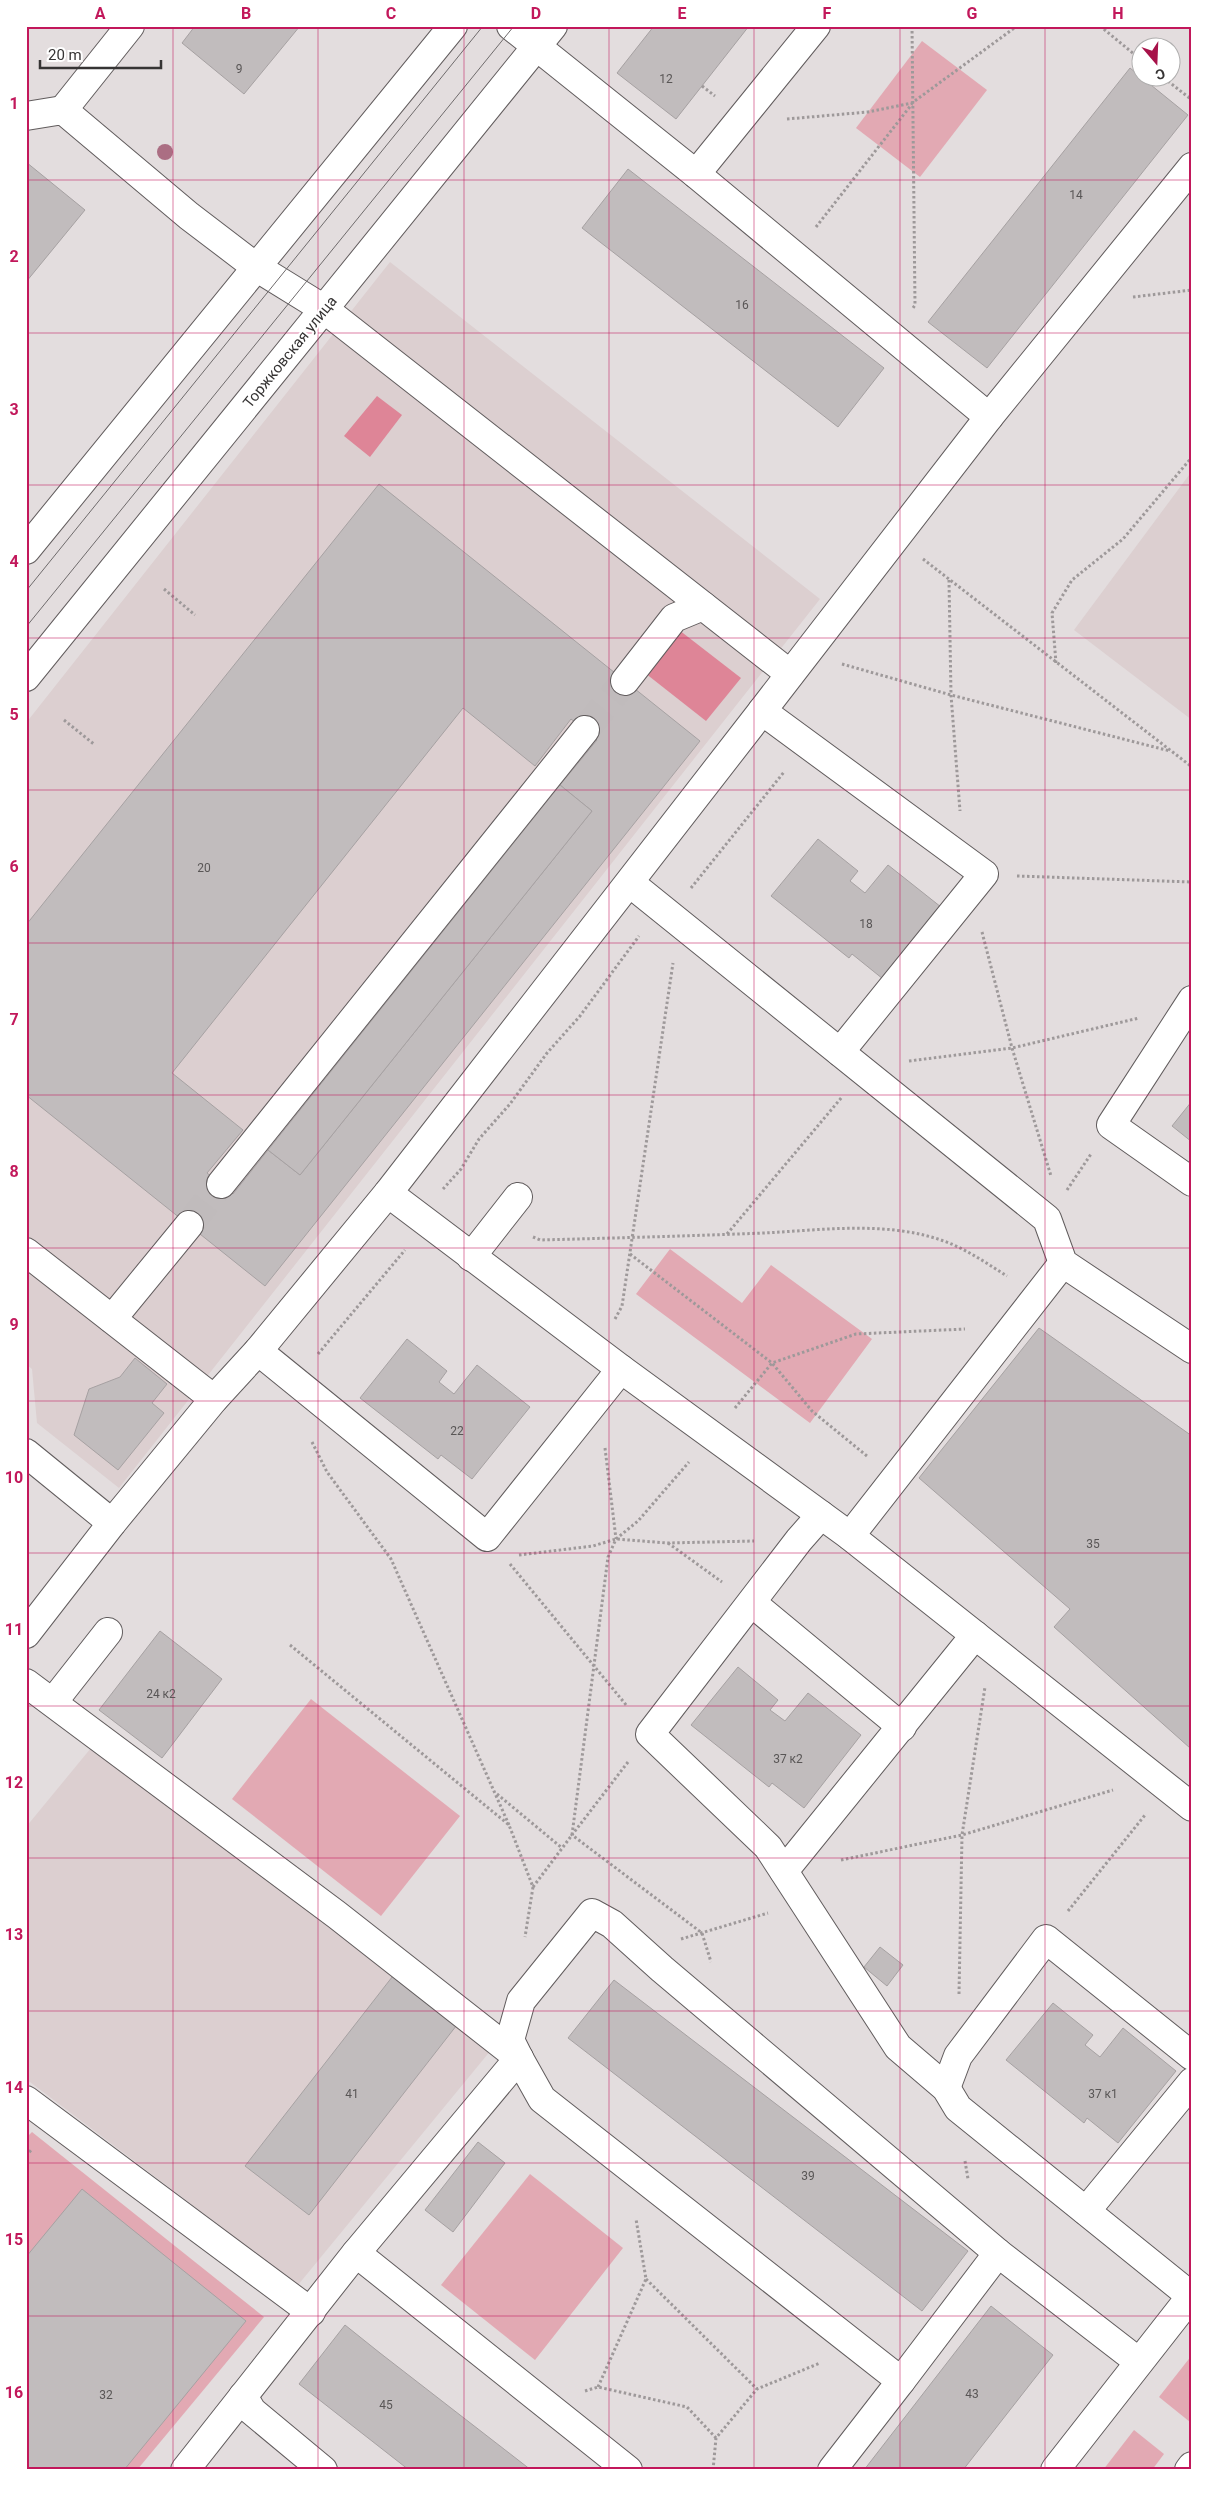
<svg xmlns="http://www.w3.org/2000/svg" width="1218" height="2496" font-family="Roboto,sans-serif">
<rect width="100%" height="100%" fill="#e3ddde"/>
<g fill="#dccfd0">
<polygon points="390,262 820,599 119,1488 37,1423 32,1369 26,1364 26,723"/>
<polygon points="1192,471 1192,720 1074,630"/>
<polygon points="91,1748 496,2044 298,2285 26,2079 26,1827"/>
</g>
<g fill="#e2a9b3">
<polygon points="922,41 987,90 920,177 856,128"/>
<polygon points="670,1249 742,1303 771,1265 872,1339 810,1423 636,1294"/>
<polygon points="311,1699 460,1816 381,1916 232,1799"/>
<polygon points="32,2132 264,2317 137,2470 26,2470 26,2138"/>
<polygon points="530,2174 623,2248 535,2360 441,2285"/>
<polygon points="1192,2355 1192,2419 1190,2422 1159,2397"/>
<polygon points="1134,2430 1164,2454 1152,2470 1103,2470"/>
</g>
<g fill="#de8597">
<polygon points="377,396 402,415 370,457 344,436"/>
<polygon points="679,630 741,678 706,721 645,673"/>
</g>
<g fill="#c1bcbd" stroke="#a6a1a2" fill-rule="evenodd">
<polygon points="195,26 300,26 244,94 182,43"/>
<polygon points="654,26 749,26 676,119 617,73"/>
<polygon points="1130,68 1188,115 987,368 928,322"/>
<polygon points="26,162 85,210 26,282"/>
<polygon points="628,169 884,368 838,427 582,228"/>
<path d="M 379,484 L 700,741 L 265,1286 L 26,1095 L 26,925 ZM 463,708 L 535,766 L 571,719 L 597,740 L 560,785 L 592,811 L 300,1175 L 268,1150 L 233,1194 L 207,1173 L 243,1130 L 172,1073 Z"/>
<polygon points="560,785 592,811 300,1175 268,1150"/>
<polygon points="818,839 858,871 850,881 865,893 888,865 941,907 883,979 852,954 849,958 771,896"/>
<polygon points="1192,1101 1192,1142 1172,1126"/>
<polygon points="1039,1328 1192,1436 1190,1748 1054,1627 1070,1609 919,1478"/>
<polygon points="407,1339 447,1371 439,1382 454,1394 477,1365 530,1407 472,1479 441,1455 438,1459 360,1398"/>
<polygon points="135,1358 167,1384 152,1403 164,1413 118,1470 74,1435 89,1389 120,1377"/>
<polygon points="160,1631 222,1679 162,1758 99,1710"/>
<polygon points="738,1667 778,1700 770,1710 785,1721 808,1693 861,1735 804,1808 772,1783 769,1787 691,1725"/>
<polygon points="880,1947 903,1965 887,1986 864,1967"/>
<polygon points="396,1972 460,2021 309,2215 245,2166"/>
<polygon points="614,1980 968,2251 922,2311 568,2038"/>
<polygon points="1053,2003 1093,2035 1085,2045 1100,2057 1123,2028 1176,2071 1118,2143 1087,2118 1084,2123 1006,2060"/>
<polygon points="478,2142 505,2163 453,2232 425,2210"/>
<polygon points="82,2189 246,2321 124,2470 26,2470 26,2257"/>
<polygon points="991,2306 1053,2355 963,2470 864,2470"/>
<polygon points="345,2325 380,2353 531,2470 409,2470 299,2384"/>
</g>
<g fill="none" stroke-linecap="round" stroke-linejoin="round">
<g stroke="#c0bbbc" stroke-width="28" stroke-dasharray="28 14" stroke-linecap="butt">
<polyline points="585,730 625,681"/>
<polyline points="189,1225 221,1184"/>
</g>
<defs>
<g id="minor">
<polyline points="511,26 696,174 989,417"/>
<polyline points="63,110 130,26"/>
<polyline points="26,116 63,110 189,216 256,267 324,309 790,674"/>
<polyline points="696,174 816,26"/>
<polyline points="625,681 674,618 703,606"/>
<polyline points="630,883 1047,1219 1063,1263 1192,1349"/>
<polyline points="1192,1000 1111,1125 1192,1182"/>
<polyline points="840,1052 984,874 762,711 989,417 1192,167"/>
<polyline points="221,1184 585,730"/>
<polyline points="388,1193 621,1369 850,1536 1192,1807"/>
<polyline points="26,1252 214,1399"/>
<polyline points="471,1257 518,1197"/>
<polyline points="112,1319 189,1225"/>
<polyline points="258,1351 487,1537 621,1369"/>
<polyline points="26,1453 112,1523"/>
<polyline points="821,1515 799,1540 650,1734 768,1847 898,2047 946,2088 958,2108 1191,2296"/>
<polyline points="850,1536 1063,1263"/>
<polyline points="752,1603 902,1727"/>
<polyline points="26,1634 112,1523 214,1399 258,1351 388,1193 762,711"/>
<polyline points="26,1683 337,1915 519,2058"/>
<polyline points="53,1702 108,1632"/>
<polyline points="784,1871 975,1635"/>
<polyline points="519,2058 510,2040 521,2001 592,1913 612,1924 662,1969 998,2253"/>
<polyline points="946,2088 958,2056 1046,1939 1192,2056"/>
<polyline points="26,2100 311,2312"/>
<polyline points="1086,2211 1192,2082"/>
<polyline points="356,2253 628,2470"/>
<polyline points="901,2381 998,2253 1139,2362"/>
<polyline points="243,2396 252,2411 323,2470"/>
<polyline points="185,2470 356,2253 519,2058 542,2099 901,2381 832,2470"/>
<polyline points="1055,2470 1192,2295"/>
</g>
<g id="major">
<polyline points="26,550 453,26"/>
<polyline points="26,677 553,26"/>
<polyline points="1189,2470 1192,2466"/>
</g>
</defs>
<use href="#minor" stroke="#615c5d" stroke-width="30"/>
<use href="#major" stroke="#615c5d" stroke-width="30"/>
<g stroke="#9e999a" stroke-width="3" stroke-dasharray="2.5 2.5" stroke-linecap="butt">
<polyline points="912,26 915,305 913,308"/>
<polyline points="1100,26 1140,59"/>
<polyline points="1164,78 1192,100"/>
<polyline points="702,86 715,96"/>
<polyline points="787,119 868,112 912,103 1017,26"/>
<polyline points="816,227 912,104"/>
<polyline points="1133,297 1192,290"/>
<polyline points="923,559 1192,767"/>
<polyline points="949,580 951,695 960,811"/>
<polyline points="164,589 195,615"/>
<polyline points="1056,663 1052,613 1072,580 1123,539 1192,457"/>
<polyline points="842,664 951,695 1170,751"/>
<polyline points="64,720 95,745"/>
<polyline points="1017,876 1192,882"/>
<polyline points="691,888 784,772"/>
<polyline points="982,932 1012,1048 1051,1176"/>
<polyline points="909,1061 1012,1048 1139,1018"/>
<polyline points="443,1189 461,1169 479,1139 510,1104 547,1053 580,1016 639,936"/>
<polyline points="1067,1190 1091,1154"/>
<polyline points="727,1234 842,1097"/>
<path d="M 533,1237 L 540,1240 C 614,1238 689,1236 764,1233 C 822,1230 885,1221 941,1240 C 965,1248 986,1263 1007,1276"/>
<polyline points="630,1254 772,1363 812,1411 867,1456"/>
<polyline points="615,1319 622,1306 673,963"/>
<polyline points="318,1354 405,1250"/>
<polyline points="735,1408 772,1363 856,1334 965,1329"/>
<polyline points="312,1442 327,1472 391,1559 509,1825"/>
<polyline points="605,1448 616,1539"/>
<polyline points="668,1543 722,1582"/>
<polyline points="519,1555 593,1546 616,1539 667,1543 754,1541"/>
<polyline points="510,1564 627,1706"/>
<polyline points="290,1645 509,1825 533,1887 525,1937"/>
<polyline points="628,1762 572,1835 702,1933 711,1962"/>
<polyline points="497,1794 562,1848"/>
<polyline points="841,1860 962,1835 1113,1790"/>
<polyline points="533,1887 572,1835 608,1557 616,1539 638,1521 689,1462"/>
<polyline points="1068,1911 1145,1815"/>
<polyline points="681,1939 768,1913"/>
<polyline points="959,1994 962,1835 985,1687"/>
<polyline points="26,2156 32,2149"/>
<polyline points="965,2161 968,2179"/>
<polyline points="646,2279 757,2389"/>
<polyline points="598,2387 646,2279 636,2219"/>
<polyline points="585,2391 598,2387 687,2407 716,2438"/>
<polyline points="713,2470 716,2438 757,2389 820,2363"/>
</g>
<use href="#minor" stroke="#fff" stroke-width="28"/>
<use href="#major" stroke="#fff" stroke-width="28"/>
<g stroke="#6f6b6c" stroke-width="1">
<polyline points="26,591 483,26"/>
<polyline points="26,627 514,26"/>
</g>
</g>
<circle fill="#ab6e83" cx="165" cy="152" r="8"/>
<path fill="none" stroke="#c2185b" stroke-width="1" stroke-opacity="0.55" d="M 173,26 L 173,2470M 318,26 L 318,2470M 464,26 L 464,2470M 609,26 L 609,2470M 754,26 L 754,2470M 900,26 L 900,2470M 1045,26 L 1045,2470M 26,180 L 1192,180M 26,333 L 1192,333M 26,485 L 1192,485M 26,638 L 1192,638M 26,790 L 1192,790M 26,943 L 1192,943M 26,1095 L 1192,1095M 26,1248 L 1192,1248M 26,1401 L 1192,1401M 26,1553 L 1192,1553M 26,1706 L 1192,1706M 26,1858 L 1192,1858M 26,2011 L 1192,2011M 26,2163 L 1192,2163M 26,2316 L 1192,2316"/>
<g text-anchor="middle" dominant-baseline="central" stroke-width="4" stroke-linejoin="round" paint-order="stroke">
<g font-size="12" fill="#595656">
<text x="239" y="69">9</text>
<text x="666" y="79">12</text>
<text x="1076" y="195">14</text>
<text x="742" y="305">16</text>
<text x="204" y="868">20</text>
<text x="866" y="924">18</text>
<text x="457" y="1431">22</text>
<text x="1093" y="1544">35</text>
<text x="161" y="1694">24 к2</text>
<text x="788" y="1759">37 к2</text>
<text x="352" y="2094">41</text>
<text x="1103" y="2094">37 к1</text>
<text x="808" y="2176">39</text>
<text x="972" y="2394">43</text>
<text x="106" y="2395">32</text>
<text x="386" y="2405">45</text>
</g>
<g font-size="15" fill="#363434" stroke="#fff">
<text transform="translate(290 352) rotate(-51)">Торжковская улица</text>
</g>
</g>
<rect width="1218" height="2496" fill="none" stroke="#ffffff" stroke-width="55"/>
<g transform="translate(1156 62) rotate(161)"><circle r="24" fill="#ffffff" stroke="#afaeae"/>
<path d="M0-4L9 19L0 12L-9 19Z" fill="#a71249"/>
<text y="-8" font-size="14" font-weight="bold" text-anchor="middle" fill="#363434">С</text>
</g>
<path d="M40 60v8h121v-8" fill="none" stroke="#363434" stroke-width="2.5"/>
<text x="48" y="60" font-size="15" fill="#363434" stroke="#ffffff" stroke-width="4" paint-order="stroke">20 m</text>
<rect x="28" y="28" width="1162" height="2440" fill="none" stroke="#c2185b" stroke-width="2"/>
<g font-size="16" text-anchor="middle" font-weight="bold" fill="#c2185b">
<text x="100" y="19">A</text>
<text x="246" y="19">B</text>
<text x="391" y="19">C</text>
<text x="536" y="19">D</text>
<text x="682" y="19">E</text>
<text x="827" y="19">F</text>
<text x="972" y="19">G</text>
<text x="1118" y="19">H</text>
<text x="14" y="109">1</text>
<text x="14" y="262">2</text>
<text x="14" y="415">3</text>
<text x="14" y="567">4</text>
<text x="14" y="720">5</text>
<text x="14" y="872">6</text>
<text x="14" y="1025">7</text>
<text x="14" y="1177">8</text>
<text x="14" y="1330">9</text>
<text x="14" y="1483">10</text>
<text x="14" y="1635">11</text>
<text x="14" y="1788">12</text>
<text x="14" y="1940">13</text>
<text x="14" y="2093">14</text>
<text x="14" y="2245">15</text>
<text x="14" y="2398">16</text>
</g>
</svg>
